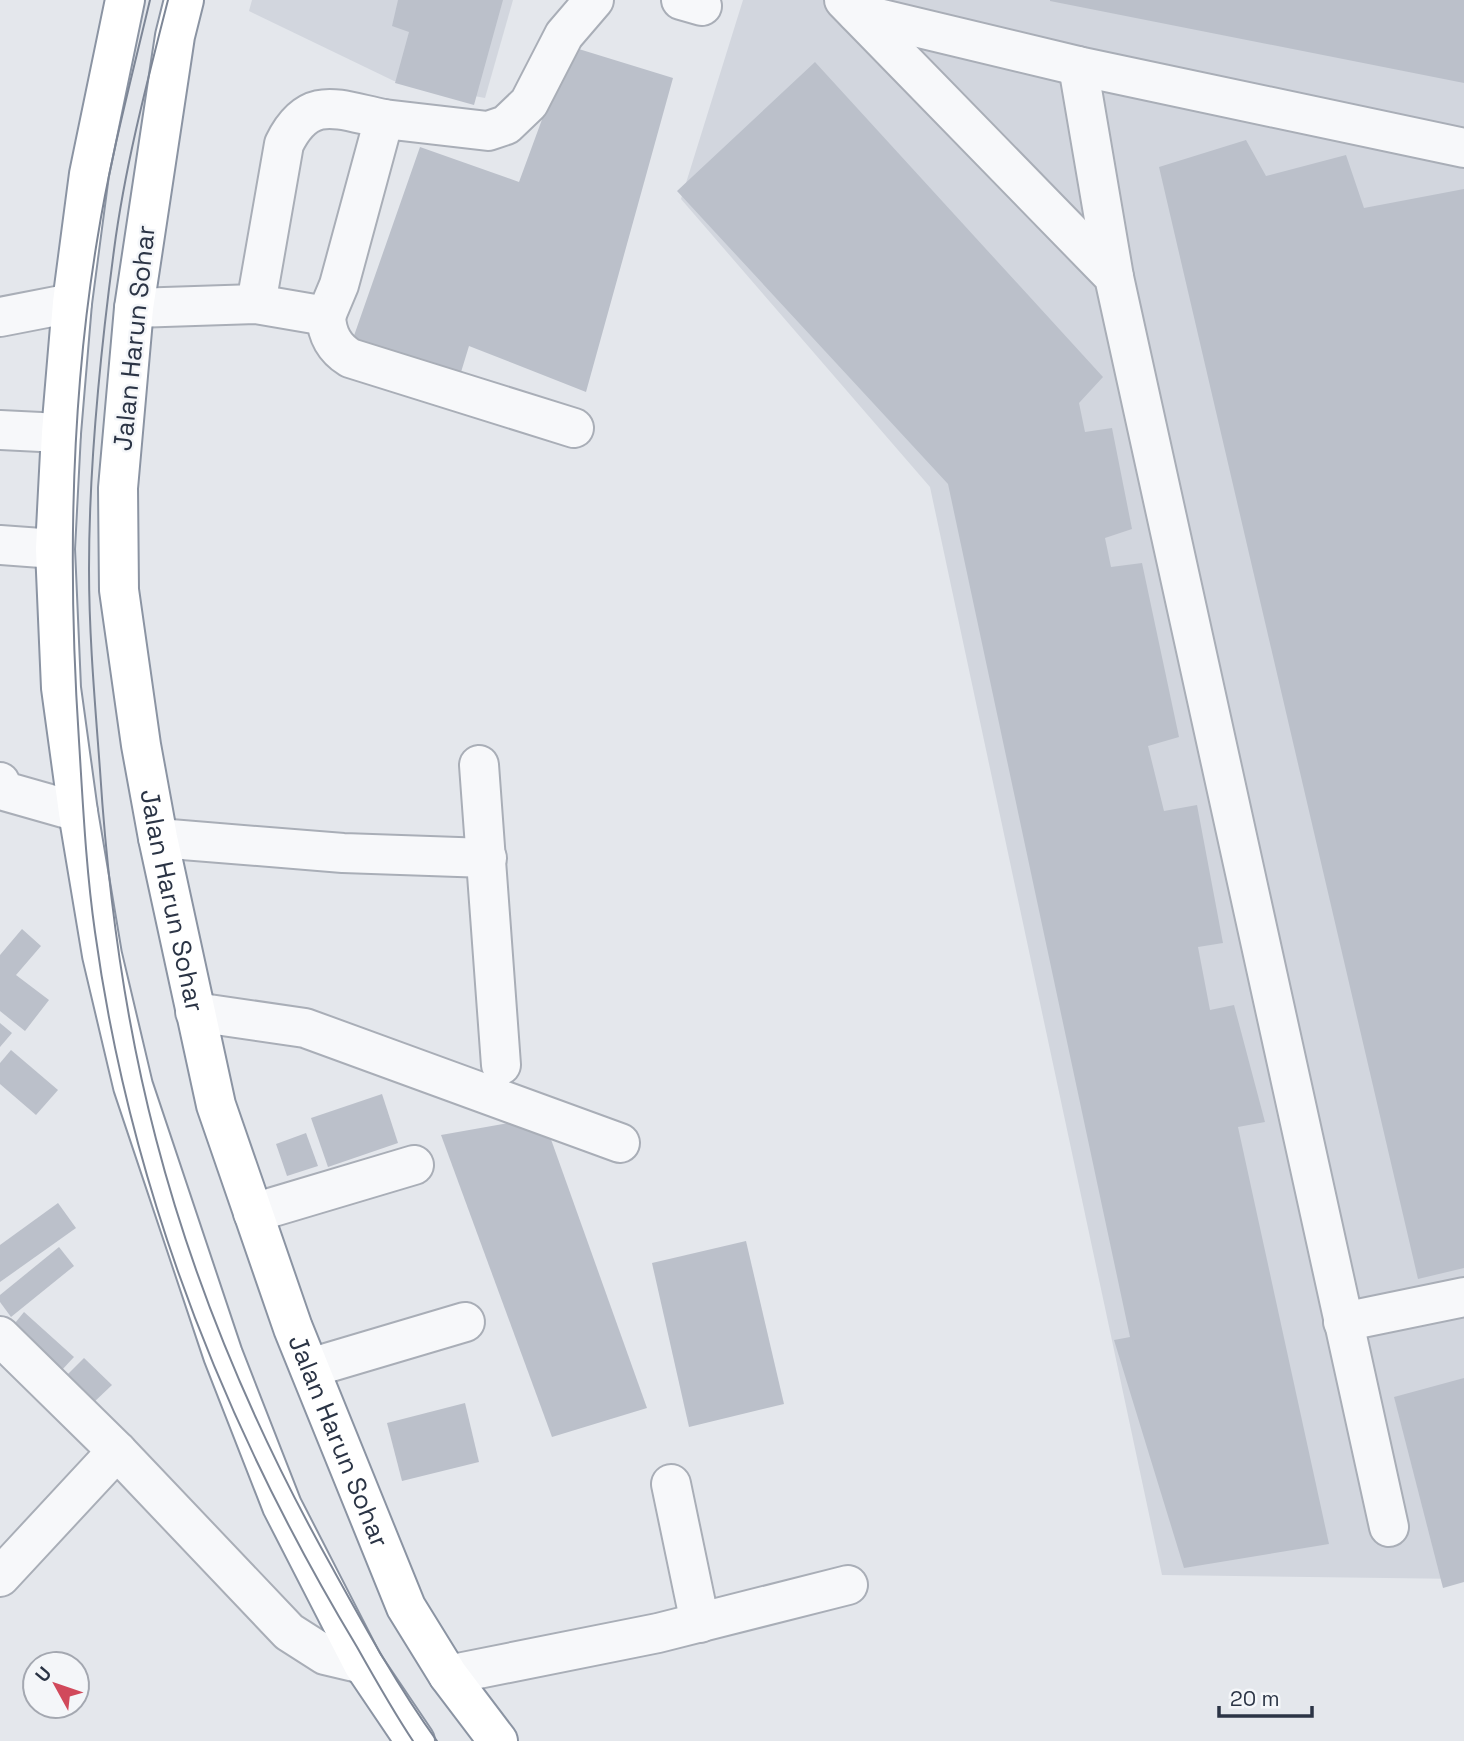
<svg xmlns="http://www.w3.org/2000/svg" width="1464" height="1741" font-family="'Space Grotesk',sans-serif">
<rect width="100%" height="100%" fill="#e4e7ec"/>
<g fill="#d2d6de">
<polygon points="252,0 513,0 485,98 394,81 249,11"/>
<polygon points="743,0 1464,0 1464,1579 1162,1575 930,487 681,199"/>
</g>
<g fill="#bbc0ca">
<polygon points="398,0 503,0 474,105 395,83 409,32 392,26"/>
<polygon points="1050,0 1464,0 1464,83 1050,1"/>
<polygon points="569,46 673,78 586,392 469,346 458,382 349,350 420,147 519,182"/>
<polygon points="815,62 1103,377 1079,403 1085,432 1112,428 1132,529 1105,538 1111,567 1142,563 1179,737 1148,746 1164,811 1197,805 1223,943 1198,947 1210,1010 1234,1005 1265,1122 1238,1127 1329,1544 1184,1568 1114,1340 1130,1337 948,484 677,191"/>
<polygon points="1246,140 1266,176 1346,155 1364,208 1464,189 1464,1268 1418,1279 1159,167"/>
<polygon points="22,929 41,946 16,975 49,1000 25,1031 0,1011 0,955"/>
<polygon points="0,1023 12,1033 0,1047"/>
<polygon points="11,1050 58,1090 36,1115 0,1084 0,1063"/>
<polygon points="382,1094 398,1143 328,1167 311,1118"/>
<polygon points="543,1117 647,1408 552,1437 441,1135"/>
<polygon points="306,1133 318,1166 287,1176 276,1144"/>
<polygon points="58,1203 76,1228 0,1282 0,1245"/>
<polygon points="746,1241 784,1404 689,1427 652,1263"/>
<polygon points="59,1247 74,1266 11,1317 0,1302 0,1295"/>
<polygon points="24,1312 74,1357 60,1372 11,1328"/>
<polygon points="84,1358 112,1385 92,1404 65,1377"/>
<polygon points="1464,1378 1464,1582 1443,1588 1394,1397"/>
<polygon points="465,1403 479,1462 402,1481 387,1423"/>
</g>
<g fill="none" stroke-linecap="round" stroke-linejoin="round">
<defs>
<g id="minor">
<polyline points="681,0 702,6"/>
<polyline points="844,0 1114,277 1389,1527"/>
<polyline points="857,13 1078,66 1464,148"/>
<polyline points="1078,66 1114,277"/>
<path d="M 256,304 L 284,144 C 309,93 338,110 384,119"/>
<polyline points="134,308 256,304 326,316 339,285 384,119 488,131 506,125 529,103 564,35 594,0"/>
<path d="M 326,316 C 327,335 334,348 350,358 L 574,428"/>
<polyline points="0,317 72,303"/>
<polyline points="0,430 61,433"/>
<polyline points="0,545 55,549"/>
<polyline points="479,765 501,1065"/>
<polyline points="0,782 4,791 78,812"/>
<polyline points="158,838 343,853 487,858"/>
<polyline points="195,1012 305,1028 620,1143"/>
<polyline points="253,1213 414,1165"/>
<polyline points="1343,1322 1464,1297"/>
<polyline points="0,1336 117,1451 289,1632 325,1655 363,1664"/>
<polyline points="310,1368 465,1322"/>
<polyline points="671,1484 700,1623"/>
<polyline points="0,1577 117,1451"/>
<polyline points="448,1675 658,1633 848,1585"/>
</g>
<g id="highway">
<polyline points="125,0 89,174 72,303 61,433 55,549 61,688 78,812 102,955 133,1086 223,1355 282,1506 363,1664 415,1741"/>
<path id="s1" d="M 184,0 L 175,36 L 134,308 L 118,488 L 119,590 L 141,745 L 158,838 L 216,1105 L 293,1328 L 406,1607 L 448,1675 L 498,1741"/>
</g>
</defs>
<use href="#minor" stroke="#a9aeb7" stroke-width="42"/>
<use href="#highway" stroke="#8b94a3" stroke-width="42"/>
<use href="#minor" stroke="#f7f8fa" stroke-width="38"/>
<use href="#highway" stroke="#fff" stroke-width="38"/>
<g stroke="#7d8696" stroke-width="2">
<path d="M 150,0 C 131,80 110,159 97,241 C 70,405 68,575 79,741 C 83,805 86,869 95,932 C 130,1187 225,1428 357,1647 C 375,1679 393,1711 413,1741"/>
<path d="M 168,0 C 147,82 125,166 114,250 C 100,355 89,463 89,569 C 89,636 95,703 100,770 C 108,895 124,1017 156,1139 C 195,1289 257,1434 333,1569 C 365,1627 398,1687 437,1741"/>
</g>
</g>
<g text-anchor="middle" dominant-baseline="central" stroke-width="5" stroke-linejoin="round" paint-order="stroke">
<g font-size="26" fill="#2b3445" stroke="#f4f6f9">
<text transform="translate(134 338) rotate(-84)">Jalan Harun Sohar</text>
<text stroke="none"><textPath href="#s1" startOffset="910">Jalan Harun Sohar</textPath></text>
<text stroke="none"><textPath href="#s1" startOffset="1477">Jalan Harun Sohar</textPath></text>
</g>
</g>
<g transform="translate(56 1685) rotate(310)"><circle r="33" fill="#f4f6f9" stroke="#a4a8b1" stroke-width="2"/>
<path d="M0-5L12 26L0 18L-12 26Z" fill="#d1495b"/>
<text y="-10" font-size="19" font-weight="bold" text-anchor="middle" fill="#2b3445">U</text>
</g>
<path d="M1219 1706v10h93v-10" fill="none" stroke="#2b3445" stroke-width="3.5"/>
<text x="1230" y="1706" font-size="21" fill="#2b3445" stroke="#f4f6f9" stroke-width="5" paint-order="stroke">20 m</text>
</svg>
